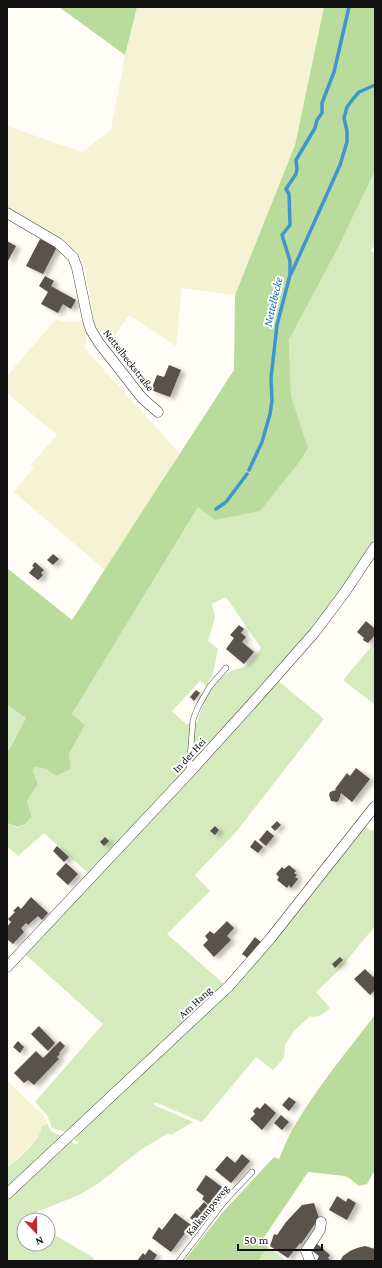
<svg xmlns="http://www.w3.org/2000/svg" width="382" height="1268" font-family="'Crimson Pro',serif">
<defs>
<filter id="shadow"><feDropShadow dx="4.5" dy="2.5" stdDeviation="2" flood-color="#0004"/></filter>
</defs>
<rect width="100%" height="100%" fill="#fffdf5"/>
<g fill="#f6f3d4">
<polygon points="137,7 324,7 295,145 235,295 182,288 176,346 129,315 110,342 95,326 84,263 77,251 7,208 7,126 82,152 111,130 125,55"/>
<polygon points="56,319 65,322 84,321 87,334 85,349 180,454 105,570 14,492 34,467 31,465 57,435 7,393 7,376"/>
<polygon points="7,1081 44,1116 47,1124 42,1126 41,1131 31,1145 15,1161 7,1168"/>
</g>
<g fill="#d5ebbd" fill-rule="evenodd">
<path d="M 375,171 L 375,245 L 371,250 L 375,254 L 375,557 L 369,553 L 311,633 L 200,757 L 92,871 L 88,873 L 44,833 L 18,856 L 7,846 L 7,823 L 18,828 L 25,824 L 32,817 L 27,801 L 38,784 L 33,771 L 35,767 L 46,769 L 56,776 L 71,769 L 69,754 L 85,725 L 72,714 L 198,507 L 308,448 L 291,395 L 289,340 L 338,248 ZM 226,597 L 261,648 C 257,653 253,661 247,665 C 242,669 233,669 227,673 C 211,684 202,704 197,723 L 186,724 L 172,711 L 200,681 L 206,686 L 213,674 L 218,649 L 208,641 L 215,618 L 212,604 Z"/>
<polygon points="375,642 375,705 343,680"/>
<polygon points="277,680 324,719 236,832 195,875 210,891 167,934 224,984 66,1132 52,1128 47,1115 35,1102 103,1024 26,955"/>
<polygon points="7,705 26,718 7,752"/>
<path d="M 365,826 L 371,831 L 375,828 L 375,926 L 338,971 L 316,992 L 330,1008 C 324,1013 318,1019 310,1016 L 294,1031 L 285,1045 L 284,1058 L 273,1070 L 256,1057 L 202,1122 L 155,1102 L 154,1105 L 193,1122 L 171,1135 L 168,1133 L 139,1151 L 99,1183 L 79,1195 L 29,1215 L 33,1220 L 24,1220 L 24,1244 L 48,1244 L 48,1231 L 94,1258 L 93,1261 L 7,1261 L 7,1199 L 69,1140 L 75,1144 L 79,1143 L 71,1137 L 198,1020 Z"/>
<path d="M 48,1124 C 50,1133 55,1133 63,1136 L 7,1189 L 7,1168 C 18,1160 40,1140 42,1126 Z"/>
<polygon points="268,1247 286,1261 258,1261"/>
</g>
<g fill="#b9dc9c">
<polygon points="59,7 137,7 125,55"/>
<polygon points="324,7 375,7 375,171 338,248 289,340 291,395 308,448 300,461 260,511 215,520 198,507 72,714 85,725 69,754 71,769 56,776 46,769 35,767 33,771 38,784 27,801 32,817 25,824 18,827 7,823 7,753 26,718 7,705 7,568 72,620 234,370 235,295 295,145"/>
<path d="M 375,1015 L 375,1170 L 367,1184 L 359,1186 L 349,1178 L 345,1176 L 308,1172 L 261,1242 L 268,1247 L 258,1261 L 184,1261 L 222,1213 L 274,1157 L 279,1159 C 284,1148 288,1136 295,1125 C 318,1086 347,1051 375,1015 Z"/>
</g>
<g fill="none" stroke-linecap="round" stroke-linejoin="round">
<g stroke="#3f96cf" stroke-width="3.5">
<polyline points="291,274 340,165 347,142 347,131 344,118 347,107 353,99 359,92 375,85"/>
<polyline points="249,470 262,442 270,414 272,401 271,378 277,325 290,275 290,261 282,235 290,225 289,194 286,189 296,174 297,169 296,160 315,128 317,120 322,113 322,103 334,72 349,7"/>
<polyline points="216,509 226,502 247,474"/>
</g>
</g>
<g fill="#5a524d" filter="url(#shadow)">
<polygon points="40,239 57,247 43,274 26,266"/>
<polygon points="7,241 16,246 7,263"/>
<polygon points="45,276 54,281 51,286 76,300 71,309 63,304 58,313 41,304 48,292 39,286"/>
<polygon points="169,365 181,370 170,397 151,390 157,375 164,377"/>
<polygon points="53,554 59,559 53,565 47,560"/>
<polygon points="35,562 44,570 41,573 43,575 38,580 29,573 34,567 32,566"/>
<polygon points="366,621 375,629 375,635 368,643 363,640 364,638 357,632"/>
<polygon points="239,625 244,629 241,633 246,637 242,642 254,652 244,664 226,649 234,638 230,635"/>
<polygon points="196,690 200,693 194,701 190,697"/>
<polygon points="356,768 370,779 352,802 341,793 339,800 337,802 331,801 329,795 330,792 336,790 335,789 347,773 350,776"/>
<polygon points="277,821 281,825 275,831 271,827"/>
<polygon points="215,826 219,830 215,835 210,831"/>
<polygon points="267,830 274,836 266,846 259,840"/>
<polygon points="105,837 109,841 104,846 100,842"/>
<polygon points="255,840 263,847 258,853 250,847"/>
<polygon points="57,846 69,857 64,862 53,851"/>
<polygon points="66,863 78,874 68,885 56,874"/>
<polygon points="289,865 296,871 294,873 297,875 295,877 298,879 291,888 289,885 287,888 277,880 279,877 276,874 282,867 284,869"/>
<polygon points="31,897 48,913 42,920 38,916 28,925 26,923 21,928 24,932 13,944 7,939 7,927 11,922 8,919 15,912 13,911 18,906 21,909"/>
<polygon points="227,921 234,928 227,936 231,940 214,957 203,945 208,940 205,936 210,931 214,934"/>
<polygon points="255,937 262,943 249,959 242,954"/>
<polygon points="340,957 343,960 335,968 332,964"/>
<polygon points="365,969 373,977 375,975 375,990 370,995 354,979"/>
<polygon points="39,1026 55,1043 48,1051 31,1034"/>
<polygon points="18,1041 24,1047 20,1053 13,1047"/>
<polygon points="60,1041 65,1046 59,1053 60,1054 57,1057 59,1059 34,1085 28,1080 24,1083 14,1073 36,1051 43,1058"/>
<polygon points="289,1097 296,1102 289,1111 282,1105"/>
<polygon points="265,1103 276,1113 262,1130 250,1119 255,1114 253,1111 257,1107 260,1109"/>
<polygon points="281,1115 289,1122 282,1130 274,1123"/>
<polygon points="242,1154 250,1161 231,1183 215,1170 227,1156 235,1163"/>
<polygon points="206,1175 222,1187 209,1205 202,1199 204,1196 196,1190"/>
<polygon points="337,1196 346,1202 348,1198 356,1203 347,1220 329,1210"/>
<polygon points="204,1202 211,1208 205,1216 206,1217 200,1226 190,1218 197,1209 202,1214 198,1209"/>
<polygon points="314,1203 319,1218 301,1244 300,1243 288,1258 270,1246 274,1234 277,1235 286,1222 302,1205"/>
<polygon points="175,1213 191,1225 171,1252 152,1238 159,1227 162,1230"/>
<polygon points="316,1243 330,1255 328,1258 331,1261 319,1261 317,1260 319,1256 311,1250"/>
<polygon points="365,1246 375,1249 375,1261 340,1261 343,1256 350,1251 357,1248"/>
<polygon points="149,1249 157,1255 153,1261 137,1261 143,1253 145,1255"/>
</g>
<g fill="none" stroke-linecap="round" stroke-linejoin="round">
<defs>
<g id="lane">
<polyline points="189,772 193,720 198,707 210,686 226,668"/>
<polyline points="179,1261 224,1202 252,1172"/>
</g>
<g id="street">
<polyline points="7,213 58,243 73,257 77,268 88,321 91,330 99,343 142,398 158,412"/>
<polyline points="7,967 189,773 256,699 315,632 345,592 375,547"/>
<polyline points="7,1194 229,986 270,939 375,806"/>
<polyline points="310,1261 306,1251 320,1230 321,1222"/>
</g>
</defs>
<use href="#lane" stroke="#444" stroke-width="6"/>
<use href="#street" stroke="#444" stroke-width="11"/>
<use href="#lane" stroke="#fff" stroke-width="5"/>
<use href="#street" stroke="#fff" stroke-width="10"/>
</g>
<g text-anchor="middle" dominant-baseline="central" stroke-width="4" stroke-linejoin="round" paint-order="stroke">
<g font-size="11" fill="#111" stroke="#fff">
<text transform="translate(129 360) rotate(52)">Nettelbeckstraße</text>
<text transform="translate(189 755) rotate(-47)">In der Hei</text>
<text transform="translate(195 1002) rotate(-43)">Am Hang</text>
<text transform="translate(207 1210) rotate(-51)">Kalkampsweg</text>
</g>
<g font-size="12" font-style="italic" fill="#1768a6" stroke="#fff">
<text transform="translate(273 302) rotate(-77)">Nettelbecke</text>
</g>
</g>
<rect width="382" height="1268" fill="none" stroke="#111111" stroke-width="16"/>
<g transform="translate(36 1232) rotate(158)"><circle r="19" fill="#ffffff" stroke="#a0a0a0"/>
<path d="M0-3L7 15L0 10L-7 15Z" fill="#c4262e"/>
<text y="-6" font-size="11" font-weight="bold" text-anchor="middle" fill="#111111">N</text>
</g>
<path d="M238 1244v6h84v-6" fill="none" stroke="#111111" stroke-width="2"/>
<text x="244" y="1244" font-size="12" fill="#111111" stroke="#ffffff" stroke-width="3" paint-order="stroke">50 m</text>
</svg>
